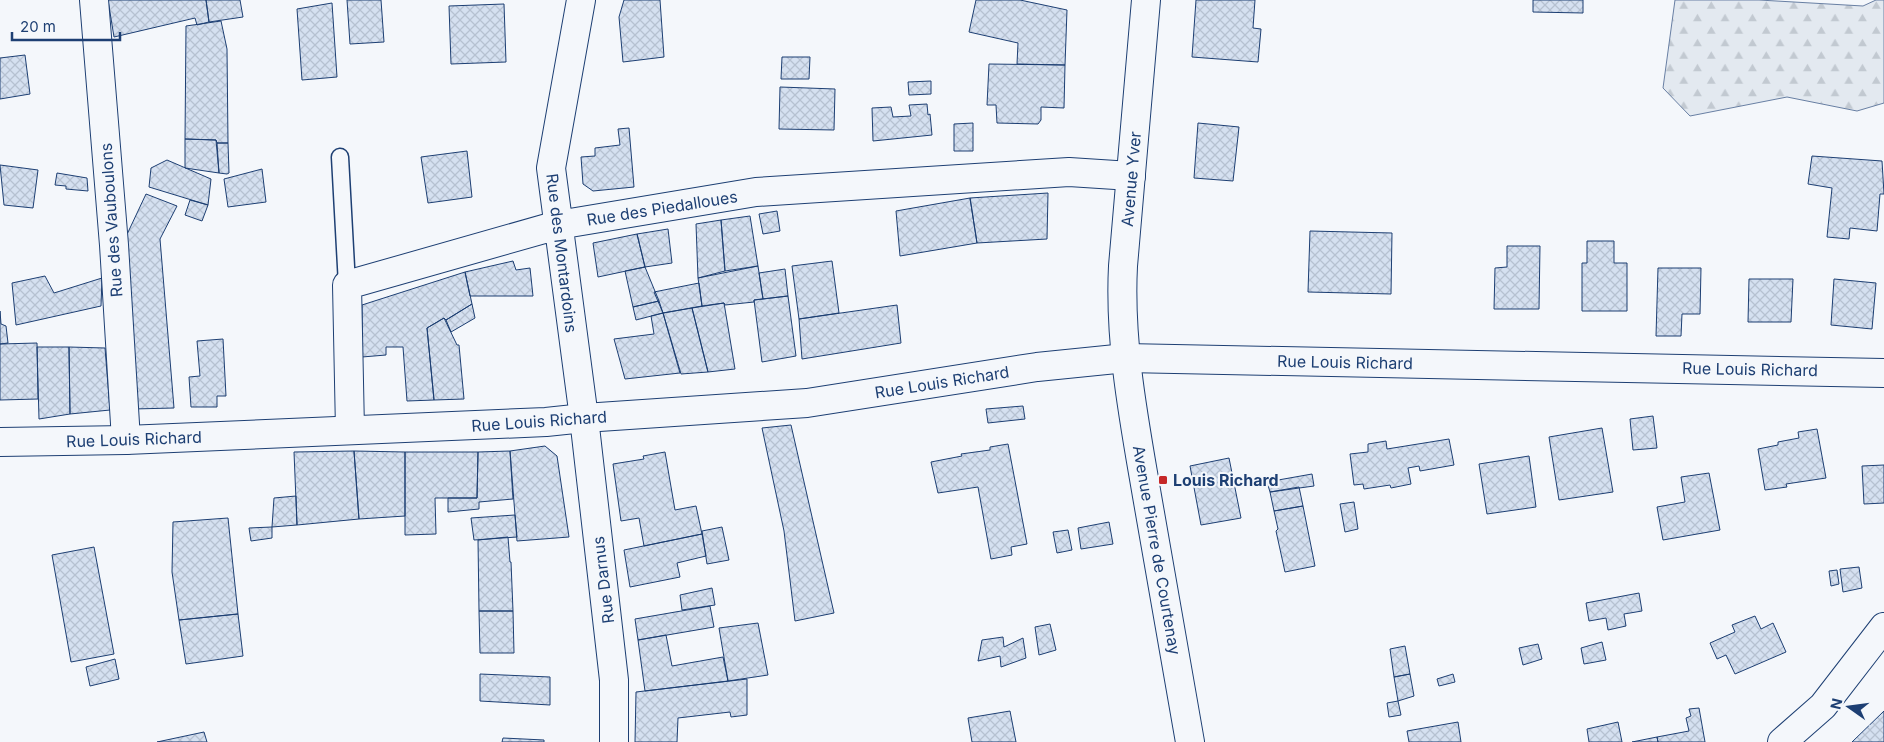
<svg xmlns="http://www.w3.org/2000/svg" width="1884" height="742" viewBox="0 0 1884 742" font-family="Inter,sans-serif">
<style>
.forest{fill:url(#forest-firs);stroke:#687fa3}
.building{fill:url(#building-cross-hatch);stroke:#1d3f73}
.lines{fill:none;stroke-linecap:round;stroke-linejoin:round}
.service-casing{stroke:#1d3f73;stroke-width:19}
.minor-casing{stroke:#1d3f73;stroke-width:30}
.secondary-casing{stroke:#1d3f73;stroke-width:30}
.primary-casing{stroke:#1d3f73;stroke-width:30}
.service{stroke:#f4f7fb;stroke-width:16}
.minor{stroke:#f4f7fb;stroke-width:28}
.secondary{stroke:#f4f7fb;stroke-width:28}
.primary{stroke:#f4f7fb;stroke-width:28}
.poi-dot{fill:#c62828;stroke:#f4f7fb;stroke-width:2}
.labels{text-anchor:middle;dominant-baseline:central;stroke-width:4;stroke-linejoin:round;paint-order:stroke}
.street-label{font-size:16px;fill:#1d3f73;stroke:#f4f7fb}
.poi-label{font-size:16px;font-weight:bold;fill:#1d3f73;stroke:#f4f7fb;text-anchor:start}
</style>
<defs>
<pattern id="forest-firs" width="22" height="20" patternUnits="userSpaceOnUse" patternTransform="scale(1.25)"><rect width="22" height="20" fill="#e3e9f0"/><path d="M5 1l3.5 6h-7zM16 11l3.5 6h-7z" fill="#c2c9d1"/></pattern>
<pattern id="building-cross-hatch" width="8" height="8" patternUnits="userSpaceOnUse" patternTransform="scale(1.25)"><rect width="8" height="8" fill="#d5e0f0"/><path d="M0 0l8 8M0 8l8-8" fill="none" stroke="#b6c1d1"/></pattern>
</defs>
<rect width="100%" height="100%" fill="#f4f7fb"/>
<!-- forest -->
<path class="forest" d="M1675 0H1759L1863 6 1876 0H1884V103L1857 111 1787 97 1690 116 1663 88Z"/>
<!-- building -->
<path class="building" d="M108 0H206L209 22 197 25 195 18 114 37Z
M206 0H240L243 17 209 22Z
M347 0H381L384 42 350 44Z
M624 0H660L664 57 623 62 619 17Z
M976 0H1020L1067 10 1065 65 1017 64 1018 43 969 32Z
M1196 0H1255L1253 28 1261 29 1258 62 1192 57Z
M1533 0H1583V13L1533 12Z
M332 3 337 77 302 80 297 9Z
M504 4 506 62 451 64 449 6Z
M221 21 227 49 228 143H217L216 140 185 139 186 26Z
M25 55 30 94 0 99V58Z
M782 57H810L809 79H781Z
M989 64 1065 65 1064 108 1041 107V120L1038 124 997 123 996 105H987Z
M931 81V94L909 95 908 82Z
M780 87 835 89 834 130 779 129Z
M927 104 928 115 930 114 932 135 873 141 872 108 891 107 893 117 911 116 909 105Z
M973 123V151H954V124Z
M1198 123 1239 127 1233 181 1194 178Z
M629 128 634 187 593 191 583 184 581 157 595 156V148L620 145 618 129Z
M185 139 216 140 219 173 185 168Z
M217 143H228L229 173 227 174 219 173Z
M467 151 472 197 428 203 421 157Z
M1812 156 1882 161 1884 194H1880L1877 231 1850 228 1849 239 1827 237 1832 188 1808 184Z
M167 160 211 179 208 205 149 187 151 168Z
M0 165 38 170 33 208 4 205Z
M262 169 266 202 228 207 224 179Z
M57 173 87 178 88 191 66 189V186L55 185Z
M1048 193 1047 239 977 243 970 198Z
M146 194 177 206 160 239 174 408 133 409 122 245Z
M970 198 977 243 900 256 896 211Z
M190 200 208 205 202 221 185 215Z
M777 211 780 231 763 234 759 214Z
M750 216 758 266 725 271 721 220Z
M721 220 725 271 698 278 696 224Z
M668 229 672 263 645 267 637 234Z
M1310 231 1392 233 1391 294 1308 292Z
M637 234 645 267 598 277 593 243Z
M1587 241H1614V263H1627V311H1582V263H1587Z
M1507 246H1540L1539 309H1494L1495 268 1507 267Z
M513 261 516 270 530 268 533 296H470L465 272Z
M832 261 839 313 799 319 792 266Z
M758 266 763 299 754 300V302L725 305 724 303 702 306 698 278Z
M645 267 659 301 633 307 625 271Z
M1658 268H1701L1700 314H1682L1681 336H1656Z
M785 269 788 296 763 299 759 273Z
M465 272 472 304 446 320 444 318 427 328 434 400 407 401 403 347H386V355L362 357V305Z
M45 276 54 293 102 278 101 306 16 325 12 283Z
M1749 279H1793L1791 322H1748Z
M1834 279 1876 283 1872 329 1831 325Z
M699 283 702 306 663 313 654 292Z
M788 296 796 356 762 362 754 300Z
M659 301 663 313 636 320 633 307Z
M724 303 735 369 708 372 692 308Z
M472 304 475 318 451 332 446 320Z
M897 305 901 343 802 359 799 319Z
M692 308 708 372 681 374 663 313Z
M0 311 1 324 6 326 8 343 0 344Z
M663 313 680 373 625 379 614 339 654 334 651 316Z
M444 318 457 345H459L464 399 434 400 427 328Z
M223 339 226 396H217V407H191L189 377 200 376 197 341Z
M37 343 38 399 0 400V344Z
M37 347H69L70 414 39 419Z
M69 347 105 348 110 410 70 414Z
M1023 406 1025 419 988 423 986 409Z
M1653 416 1657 448 1633 450 1630 419Z
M791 425 834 613 795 621 784 531 762 428Z
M1602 428 1613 492 1559 500 1549 437Z
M1817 429 1826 478 1786 484 1787 487 1765 490 1758 449 1778 445V442L1799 438 1798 432Z
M1449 439 1454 465 1420 471 1419 466 1408 468 1411 484 1391 488 1390 485 1364 489 1363 484 1354 485 1350 454 1368 452V444L1386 441 1387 449Z
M1008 444 1027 544 1011 547 1012 555 991 559 978 487 938 493 931 462 962 456 961 454 990 450V447Z
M545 446 557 456 569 537 517 541 510 451Z
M354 451 359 519 297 525 294 452Z
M354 451 405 452V516L359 519Z
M510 451 513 499 479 502V509L448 512V498H477L478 452Z
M405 452H478L477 498H435L436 534 405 535Z
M665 452 675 510 696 506 702 534 644 546 639 518 621 521 613 464 644 459 643 456Z
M1529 456 1536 507 1487 514 1479 464Z
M1229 458 1241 518 1201 525 1190 466Z
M1884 465V503L1864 504 1862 466Z
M1709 473 1720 530 1663 540 1657 507 1685 502 1681 477Z
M1312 474 1314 486 1270 492 1267 482Z
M1299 487 1303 506 1274 511 1270 492Z
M296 496 297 525 272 527 274 498Z
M1354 502 1358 529 1345 532 1340 504Z
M1303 506 1315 566 1285 572 1276 531 1278 529 1274 511Z
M515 515 517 537 474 540 471 518Z
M228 518 238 614 179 620 172 572 173 522Z
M1109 522 1113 544 1081 549 1078 528Z
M272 527V538L251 541 249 528Z
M722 527 729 560 707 564 702 531Z
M1068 530 1072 550 1057 553 1053 532Z
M702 534 706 556 677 563 680 577 630 587 624 550Z
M508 537 510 562H511L513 611H479L478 540Z
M94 547 114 654 71 662 52 555Z
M1859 567 1862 588 1843 592 1840 569Z
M1837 570 1839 584 1831 586 1829 571Z
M712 588 715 605 682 610 680 595Z
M1639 593 1642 611 1624 614 1626 626 1608 630 1606 618 1589 621 1586 603Z
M710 606 714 627 638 640 635 619Z
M479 611H513L514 653H480Z
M238 614 243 656 186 664 179 620Z
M1755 616 1761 629 1773 623 1786 652 1735 674 1726 655 1717 659 1710 643 1735 632 1732 625Z
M758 623 768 675 728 681 719 628Z
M1050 624 1056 650 1039 655 1035 627Z
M666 635 672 666 723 657 728 681 645 691 638 640Z
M1003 637 1004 647 1023 638 1026 658 1001 667 1000 656 978 661 982 640Z
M1602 642 1606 660 1584 664 1581 648Z
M1538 644 1542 659 1523 665 1519 648Z
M1405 646 1410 674 1394 677 1390 649Z
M115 659 119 679 90 686 86 667Z
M480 674 550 677V705L480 701Z
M1410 674 1414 696 1398 701 1394 677Z
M1453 674 1455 682 1439 686 1437 679Z
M747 679V715L731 717 730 712 678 718 677 742H635L636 692Z
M1398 701 1401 715 1389 717 1387 703Z
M1699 708 1705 742H1658L1657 737 1689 731 1686 718 1691 716 1689 709Z
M1010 711 1016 742H972L968 718Z
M1884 711V742H1852Z
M1458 722 1461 742H1409L1407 731Z
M1618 722 1622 742H1589L1587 729Z
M204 732 207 742H157Z
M1657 737 1658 742H1632Z
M503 738 544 740V742H502Z"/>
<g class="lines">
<!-- service casing -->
<g class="service-casing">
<path id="service" d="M340 157 347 285"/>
</g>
<!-- minor casing -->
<g class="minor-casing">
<path id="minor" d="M94 0 114 245 126 440
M581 0 551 168 584 418 614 680V742
M350 430 347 285 558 225 756 192 1069 172 1131 176
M1782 742 1823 706 1884 627"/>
</g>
<!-- secondary casing -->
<g class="secondary-casing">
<path id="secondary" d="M0 442 126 440 546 422 584 418 807 403 1037 367 1126 358 1884 373"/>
</g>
<!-- primary casing -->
<g class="primary-casing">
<path id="primary" d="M1146 0 1123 266C1119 343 1134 420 1147 496 1161 578 1175 660 1190 742"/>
</g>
<!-- service -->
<use href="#service" class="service"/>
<!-- minor -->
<use href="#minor" class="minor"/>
<!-- secondary -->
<use href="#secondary" class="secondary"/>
<!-- primary -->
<use href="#primary" class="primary"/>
</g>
<!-- markers -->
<rect class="poi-dot" x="1158" y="475" width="10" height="10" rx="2.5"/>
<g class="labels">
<!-- street labels -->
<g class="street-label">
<text transform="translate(1131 179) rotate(-85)">Avenue Yver</text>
<text transform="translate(662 208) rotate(-9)">Rue des Piedalloues</text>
<text transform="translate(111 220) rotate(-94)">Rue des Vauboulons</text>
<text transform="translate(562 253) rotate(83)">Rue des Montardoins</text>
<text transform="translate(1345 362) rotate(1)">Rue Louis Richard</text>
<text transform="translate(1750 369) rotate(1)">Rue Louis Richard</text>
<text transform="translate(942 382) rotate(-9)">Rue Louis Richard</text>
<text transform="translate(539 421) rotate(-4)">Rue Louis Richard</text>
<text transform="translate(134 439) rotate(-2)">Rue Louis Richard</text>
<text transform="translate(1157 550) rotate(80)">Avenue Pierre de Courtenay</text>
<text transform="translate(603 580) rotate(-97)">Rue Darnus</text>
</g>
<!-- poi labels -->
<g class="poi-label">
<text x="1173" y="480">Louis Richard</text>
</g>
</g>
<!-- north arrow -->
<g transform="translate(1849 707) rotate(284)" stroke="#f4f7fb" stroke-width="4" paint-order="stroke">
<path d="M0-4L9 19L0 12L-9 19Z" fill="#1d3f73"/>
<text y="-8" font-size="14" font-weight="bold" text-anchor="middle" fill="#1d3f73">N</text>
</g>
<!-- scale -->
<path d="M12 32v8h108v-8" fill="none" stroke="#1d3f73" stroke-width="2.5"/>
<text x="20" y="32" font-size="15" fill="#1d3f73" stroke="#f4f7fb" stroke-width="4" paint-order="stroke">20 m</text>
</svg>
